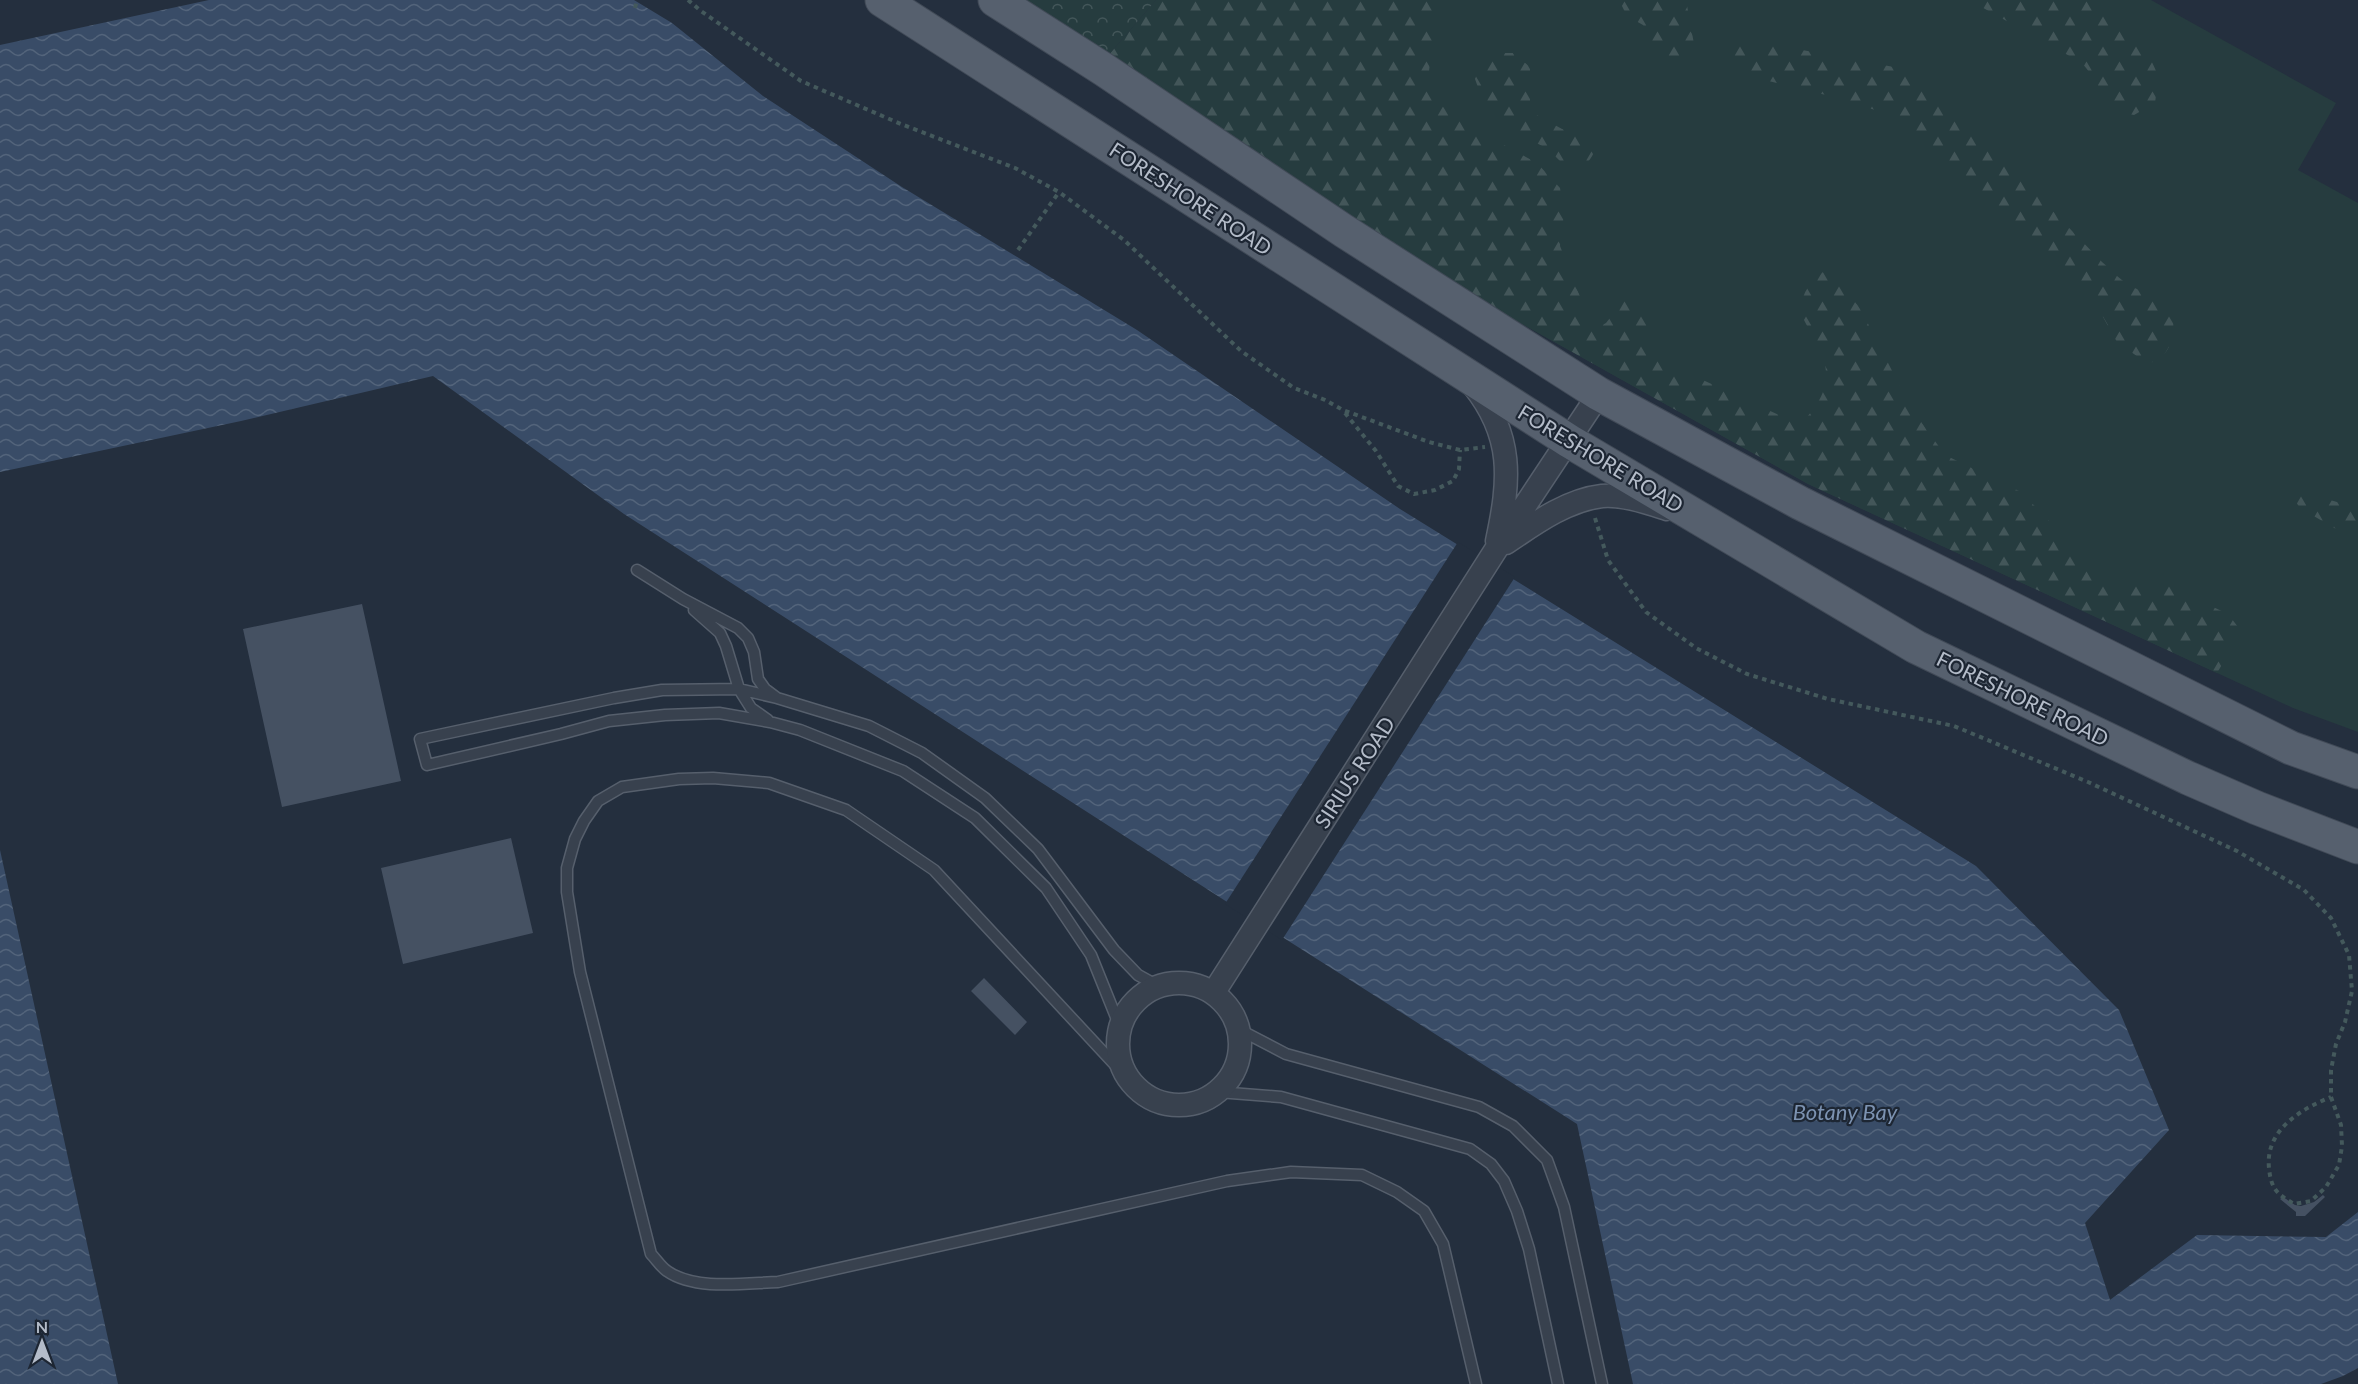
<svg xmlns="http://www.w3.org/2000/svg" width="2358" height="1384" viewBox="0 0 2358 1384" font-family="Lato,sans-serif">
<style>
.grass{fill:#263c3f}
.forest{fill:url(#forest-firs)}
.park{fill:url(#park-crowns)}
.water{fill:url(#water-waves)}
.pier{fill:#242f3e}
.building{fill:#455162}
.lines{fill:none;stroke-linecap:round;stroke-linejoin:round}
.lane-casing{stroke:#565f6c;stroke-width:13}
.street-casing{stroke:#565f6c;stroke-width:25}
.primary-casing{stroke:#414a57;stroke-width:35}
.path{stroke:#44595c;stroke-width:4;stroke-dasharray:4.5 4.5;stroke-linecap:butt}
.lane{stroke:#38414e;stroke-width:10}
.street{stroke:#38414e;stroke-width:22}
.primary{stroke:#56606e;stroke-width:33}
.labels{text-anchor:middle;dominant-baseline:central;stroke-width:4.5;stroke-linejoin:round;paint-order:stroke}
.street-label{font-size:21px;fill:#b4bcc9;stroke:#1d2633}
.water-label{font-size:22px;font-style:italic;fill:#7c92b1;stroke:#1d2633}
</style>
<defs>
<pattern id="forest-firs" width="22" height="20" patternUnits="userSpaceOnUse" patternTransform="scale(1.5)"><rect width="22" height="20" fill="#263c3f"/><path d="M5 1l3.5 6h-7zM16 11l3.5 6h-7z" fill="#435659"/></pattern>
<pattern id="park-crowns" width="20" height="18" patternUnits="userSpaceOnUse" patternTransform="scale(1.5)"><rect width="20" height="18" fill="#263c3f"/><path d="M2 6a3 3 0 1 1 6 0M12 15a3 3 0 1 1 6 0" fill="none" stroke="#435659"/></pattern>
<pattern id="water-waves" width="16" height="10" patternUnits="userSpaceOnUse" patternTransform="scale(1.5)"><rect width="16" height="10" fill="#394c67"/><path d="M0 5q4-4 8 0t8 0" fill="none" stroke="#53647b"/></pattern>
</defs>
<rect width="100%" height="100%" fill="#242f3e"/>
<!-- grass -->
<path class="grass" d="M1156 0H2151L2336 103 2298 170 2358 203V732L2293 708 1808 484 1476 298Z"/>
<!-- forest -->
<path class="forest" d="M1156 0H1438L1429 71 1442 106 1467 125 1537 163 1560 188 1564 215 1560 246 1585 309V323L1599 327 1606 323 1624 300 1641 298C1653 322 1643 336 1655 358L1783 417H1807C1829 392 1832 371 1816 340 1813 334 1807 327 1804 320 1796 301 1808 283 1823 272L1837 281 1860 308 1911 408 1945 455 2021 492 2055 527 2089 568 2105 582 2158 581 2228 614 2238 627 2233 646 2217 673 1808 484 1476 298 1106 58Z
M1619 0H1686L1694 44 1691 56 1680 64 1671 63 1657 53 1643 25 1627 16Z
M1969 0H2090C2111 19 2149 46 2157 74 2159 82 2156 94 2155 103L2134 115 2115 111C2103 95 2095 78 2082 63Z
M1721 41 1775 45 1910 70 1927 81 2102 262C2111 270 2121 281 2131 286 2158 301 2179 299 2172 338 2169 352 2161 359 2148 364L2117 342 2103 317 2062 273 1985 206 1908 135 1891 115 1834 97 1756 78 1726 61 1710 49 1711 44Z
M1493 53H1513L1530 67V101L1533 113 1562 129 1586 134 1596 140C1596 152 1591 161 1581 167L1561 162 1548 149 1498 123 1484 104 1475 79 1479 65Z
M2296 489 2308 490 2316 496 2358 508V539L2348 536 2300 508 2292 496V490Z"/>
<!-- park -->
<path class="park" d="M1017 0H1156L1106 58Z"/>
<!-- water -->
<path class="water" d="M209 0H634L672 23 763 96 902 187 1137 330 1400 509 1976 866 2119 1010 2169 1130 2085 1223 2110 1300 2197 1235 2326 1237 2358 1212V1368L2343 1376 2321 1384H1633L1577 1124 1224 900 624 514 433 376 241 421 0 472V45Z
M0 850 118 1384H0Z"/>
<!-- pier -->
<path class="pier" d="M1458 542 1515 577 1282 940 1225 904Z"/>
<!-- building -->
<path class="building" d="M362 604 401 781 282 807 243 629Z
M511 838 533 933 403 964 381 868Z
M984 978 1027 1022 1015 1035 971 991Z
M2323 1195 2325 1197 2305 1216H2296V1212L2280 1199 2283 1197 2295 1205 2301 1206 2314 1202Z"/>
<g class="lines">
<!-- lane casing -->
<g class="lane-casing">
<path id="lane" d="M637 570 683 599 738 628 748 638 754 652 758 679 765 689 777 698 869 726 922 753 985 798 1038 849 1114 950 1138 975 1158 986
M694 610 720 633 726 646 739 689 751 708 768 720
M777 698 739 689 662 690 614 698 420 739 427 765 561 734 609 721 665 715 719 713 770 722 800 730 903 771 975 818 1046 888 1091 955 1120 1027
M1240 1030 1286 1054 1479 1107 1513 1126 1547 1160 1564 1207 1602 1384
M1131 1082 934 870 846 810 769 783 713 778 679 779 622 787 598 801 584 821 575 839 567 868V892L580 972 651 1254C656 1259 661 1267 667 1271 695 1291 746 1283 778 1282L1227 1181 1291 1172 1362 1175 1397 1192 1424 1211 1443 1244 1476 1384
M1218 1092 1281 1097 1470 1149 1491 1164 1504 1181 1517 1211 1529 1249 1558 1384"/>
</g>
<!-- street casing -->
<g class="street-casing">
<path id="street" d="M1473 385C1514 436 1510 480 1497 541
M1506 543C1534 524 1567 500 1602 496 1622 494 1648 503 1667 509
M1118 1044a61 61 0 1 1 122 0a61 61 0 1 1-122 0Z
M1214 992 1495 551 1599 394"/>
</g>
<!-- primary casing -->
<g class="primary-casing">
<path id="primary" d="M882 0 1569 441 1916 647 2188 778 2257 808 2358 847
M995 0 1103 69 1344 231 1599 394 1800 503 2291 748 2358 772"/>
</g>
<!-- path -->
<path class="path" d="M688 0 701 11 801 81 901 124 1015 168 1059 192 1124 240 1241 351 1294 388 1325 400 1343 410 1429 442 1460 450 1485 447
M635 8 637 0
M1018 250 1059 192
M1345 413 1376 451 1398 486 1414 494 1435 490 1453 481 1459 469 1460 450
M1595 518 1608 560 1646 612 1696 648 1747 674 1828 699 1954 726 2088 782 2237 851 2304 890 2331 918 2349 955 2352 991 2345 1022 2336 1044 2331 1070V1097L2341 1125 2342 1146 2339 1165 2326 1187 2311 1201 2294 1204C2277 1194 2271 1189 2269 1168 2265 1130 2301 1109 2331 1097"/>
<!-- lane -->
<use href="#lane" class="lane"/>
<!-- street -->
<use href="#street" class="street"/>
<!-- primary -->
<use href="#primary" class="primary"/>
</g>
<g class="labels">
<!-- street labels -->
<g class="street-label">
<text transform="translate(1191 198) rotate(33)">FORESHORE ROAD</text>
<text transform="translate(1601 458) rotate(31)">FORESHORE ROAD</text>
<text transform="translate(2023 698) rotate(26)">FORESHORE ROAD</text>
<text transform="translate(1354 772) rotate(-57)">SIRIUS ROAD</text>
</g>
<!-- water labels -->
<g class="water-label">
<text x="1845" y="1111">Botany Bay</text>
</g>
</g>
<!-- north arrow -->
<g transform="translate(42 1342)" stroke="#1d2633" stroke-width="4.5" paint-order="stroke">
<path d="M0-4.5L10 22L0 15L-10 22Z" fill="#b4bcc9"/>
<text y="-9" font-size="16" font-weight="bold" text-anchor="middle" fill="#b4bcc9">N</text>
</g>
</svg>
